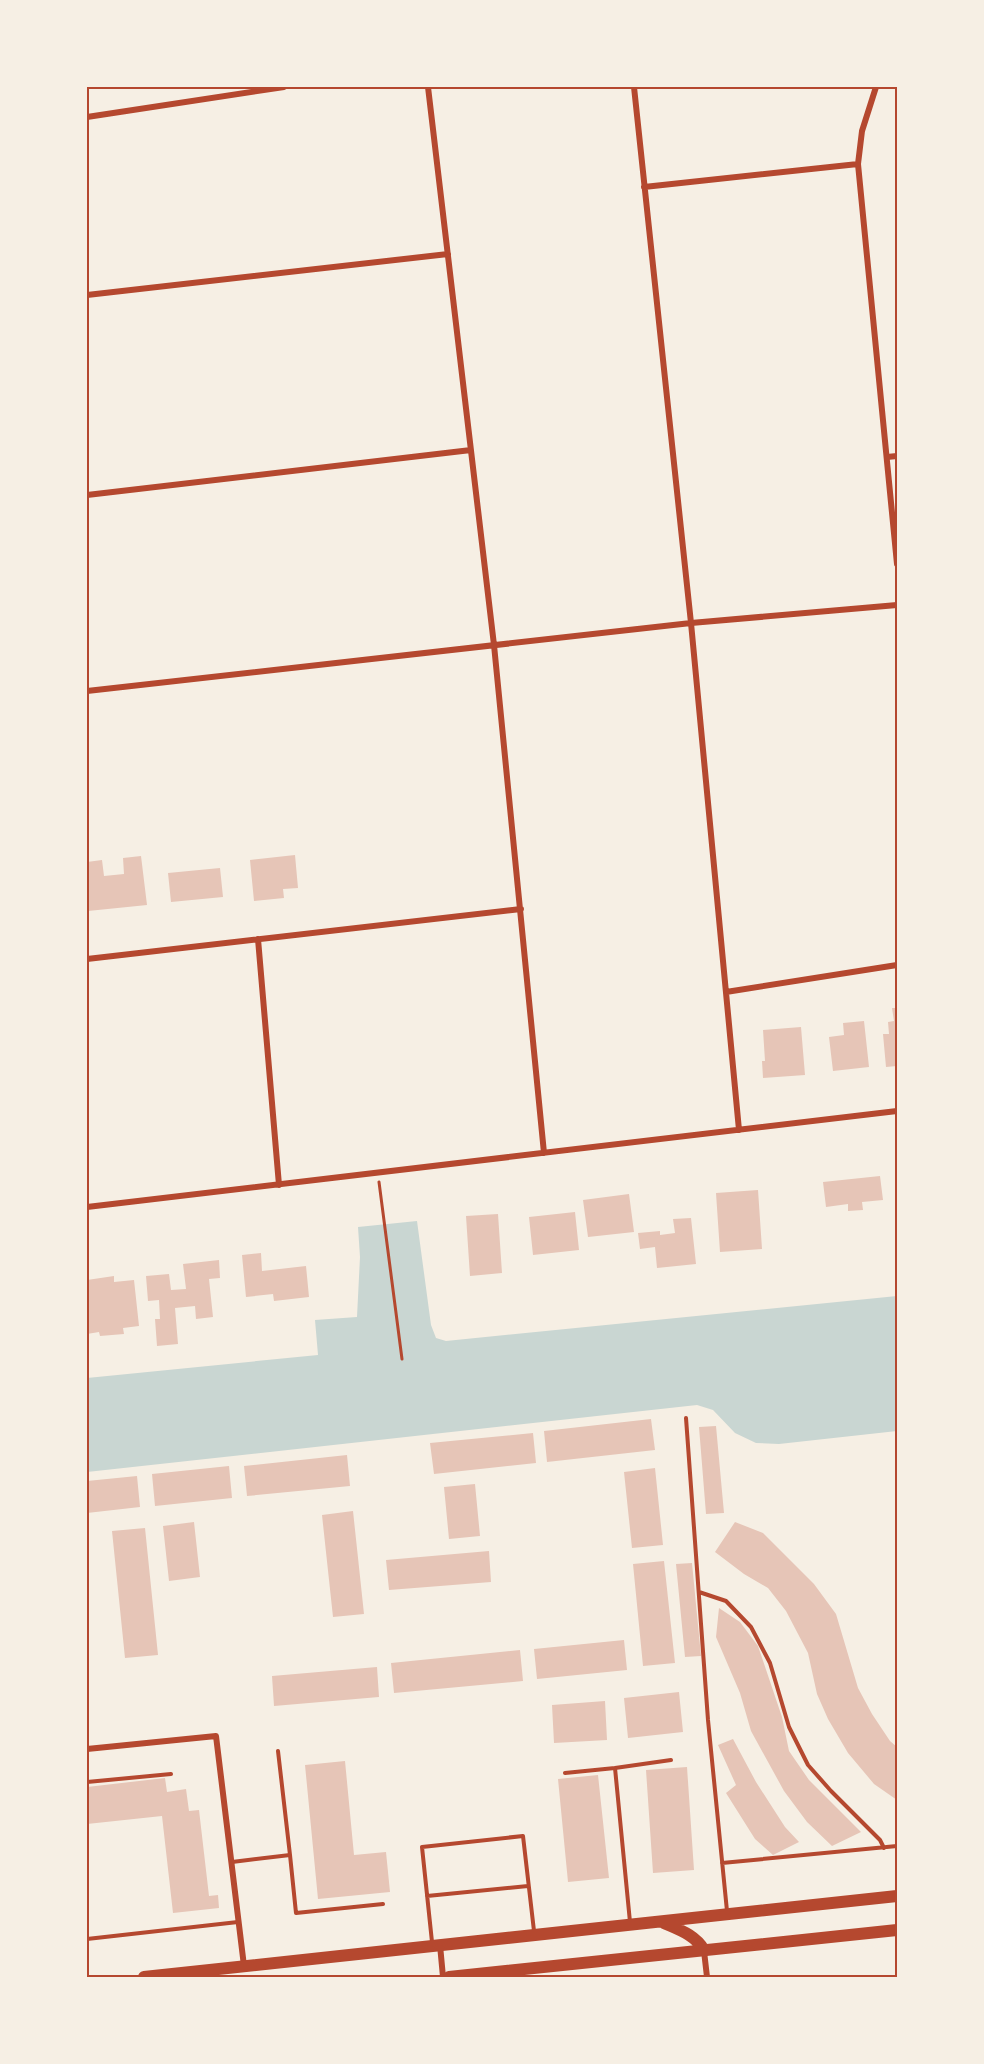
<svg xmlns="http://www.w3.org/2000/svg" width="984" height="2064" viewBox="0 0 984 2064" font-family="'Varela Round',sans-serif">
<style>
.water{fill:#c9d6d2}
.building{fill:#e6c5b7}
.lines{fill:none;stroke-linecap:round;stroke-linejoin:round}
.path{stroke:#b5482f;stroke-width:3}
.service{stroke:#b5482f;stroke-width:4}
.minor{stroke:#b5482f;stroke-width:6}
.secondary{stroke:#b5482f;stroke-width:12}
.neatline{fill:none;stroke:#b5482f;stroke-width:2}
</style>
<rect width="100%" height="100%" fill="#f6efe4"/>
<!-- water -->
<path class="water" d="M417 1221 431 1325 436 1338 446 1341 897 1296V1431L779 1444 756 1443 735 1433 713 1410 697 1405 87 1472V1378L318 1355 315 1320 357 1317 360 1257 358 1227Z"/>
<!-- building -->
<path class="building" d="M295 855 298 888 283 889 284 898 254 901 250 860Z
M141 856 147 905 88 911 87 862 102 860 104 876 124 874 123 858Z
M220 868 223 897 171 902 168 873Z
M892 1008H897V1066L886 1067 883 1034H889L888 1022 894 1021Z
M864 1021 869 1067 833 1071 829 1037 844 1035 843 1023Z
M801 1027 805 1075 763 1078 762 1061H765L763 1030Z
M880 1176 883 1200 862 1202 863 1210 848 1211V1204L826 1207 823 1182Z
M758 1190 762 1249 720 1252 716 1193Z
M629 1194 634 1232 588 1237 583 1200Z
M575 1212 579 1250 533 1255 529 1217Z
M498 1214 502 1273 470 1276 466 1216Z
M691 1218 696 1264 657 1268 655 1247 640 1249 638 1233 660 1231V1235L675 1233 673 1219Z
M261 1253 262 1271 306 1266 309 1297 274 1301 273 1294 246 1297 242 1255Z
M219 1260 220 1278 209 1279 213 1317 196 1319 195 1306 175 1308 178 1344 157 1346 155 1319H160L159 1300 148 1301 146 1276 169 1274 171 1290 186 1289 183 1264Z
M114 1276V1282L134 1280 139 1326 123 1328 124 1334 100 1336 99 1332 87 1334V1280Z
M651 1419 655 1450 547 1462 544 1431Z
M716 1426 724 1513 706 1514 699 1427Z
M533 1433 536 1463 434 1474 430 1443Z
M347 1455 350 1486 247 1496 244 1466Z
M229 1466 232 1498 155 1506 152 1474Z
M655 1468 663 1545 632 1548 624 1472Z
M137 1476 140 1507 87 1513V1481Z
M475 1484 480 1536 449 1539 444 1487Z
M353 1511 364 1614 333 1617 322 1515Z
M194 1522 200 1577 169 1581 163 1526Z
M735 1522 763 1533 814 1584 836 1614 858 1688 872 1714 890 1741 897 1747V1800L874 1784 848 1753 828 1719 817 1694 808 1653 786 1611 768 1588 744 1574 715 1552Z
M145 1528 158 1655 125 1658 112 1531Z
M489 1551 491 1582 389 1590 386 1560Z
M664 1561 675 1663 643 1666 633 1564Z
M692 1563 701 1656 685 1657 676 1564Z
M719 1608 740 1622 758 1646 782 1717 789 1751 809 1780 861 1832 832 1846 807 1822 784 1791 751 1731 740 1693 716 1637Z
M624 1640 627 1670 537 1679 534 1649Z
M520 1650 523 1681 394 1693 391 1663Z
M377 1667 379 1697 274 1706 272 1676Z
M679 1692 683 1732 628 1738 624 1698Z
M605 1701 607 1740 554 1743 552 1705Z
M733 1739 756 1782 785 1827 799 1842 773 1855 755 1839 726 1793 736 1785 718 1745Z
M345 1761 354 1855 386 1852 390 1892 318 1899 305 1765Z
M687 1767 694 1870 653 1873 646 1770Z
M598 1775 609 1878 568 1882 558 1779Z
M165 1778 167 1792 186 1789 189 1811 199 1810 209 1896 218 1895 219 1908 173 1913 162 1816 87 1824V1787Z"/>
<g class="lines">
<!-- path -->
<path class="path" d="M379 1182 402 1359"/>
<!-- service -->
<path class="service" d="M686 1418 708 1720 727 1911
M699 1592 726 1601 751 1627 770 1663 789 1727 808 1765 831 1791 880 1840 884 1848
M615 1768 671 1760
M565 1773 615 1768 630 1922
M87 1782 171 1774
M290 1855 296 1913 383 1904
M232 1862 290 1855 278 1751
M722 1863 897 1846
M427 1896 528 1886
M87 1939 238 1922
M432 1942 422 1847 523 1836 534 1931"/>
<!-- minor -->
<path class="minor" d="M428 87 494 645 544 1153
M634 87 691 623 739 1130
M876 87 862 131 858 164 897 564
M87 117 284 87
M644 187 858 164
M87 295 448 254
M887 457 897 456
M87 495 471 450
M87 691 691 623 897 605
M258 939 279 1185
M87 959 521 909
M726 992 897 965
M87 1207 897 1111
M87 1749 216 1736 244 1966
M440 1945 443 1977
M704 1951 707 1977"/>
<!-- secondary -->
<path class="secondary" d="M664 1923C680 1930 695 1935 704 1950
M144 1977 897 1896
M449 1977 897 1930"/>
</g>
<!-- border -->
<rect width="984" height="2064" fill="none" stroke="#f6efe4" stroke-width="177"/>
<rect x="88" y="88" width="808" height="1888" class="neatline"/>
</svg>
